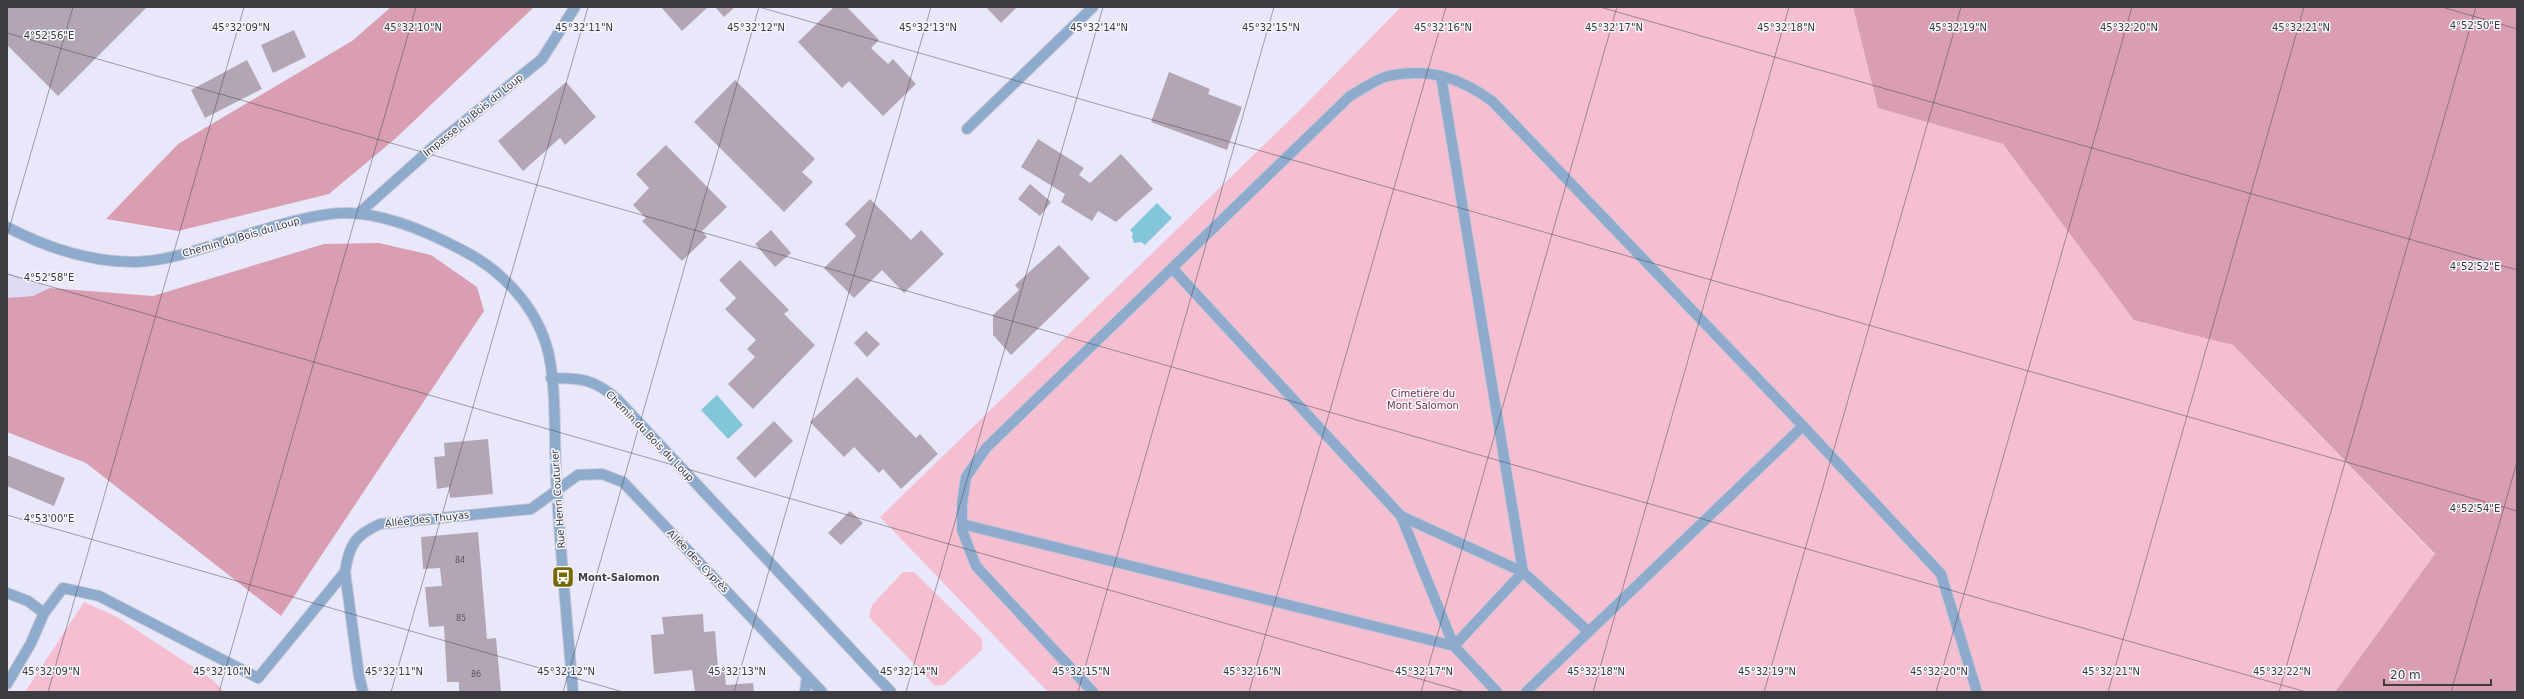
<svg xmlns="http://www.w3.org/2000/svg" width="2524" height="699" viewBox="0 0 2524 699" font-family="'DejaVu Sans',sans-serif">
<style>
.built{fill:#dcdbf3}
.green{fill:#f5bfd1}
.forest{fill:#d99eb2}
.water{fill:#83c5da}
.building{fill:#b3a6b4}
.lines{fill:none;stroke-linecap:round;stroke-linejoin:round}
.service-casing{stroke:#c6c5d5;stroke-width:12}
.minor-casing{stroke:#c6c5d5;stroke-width:12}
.service{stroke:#8eaacd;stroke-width:10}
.minor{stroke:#8eaacd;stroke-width:10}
.ticks{fill:none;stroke:#3c3b42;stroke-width:1;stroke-opacity:0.45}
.labels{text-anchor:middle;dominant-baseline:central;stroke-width:3;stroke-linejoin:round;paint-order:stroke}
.number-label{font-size:8px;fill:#5a565e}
.street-label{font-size:10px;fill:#3c3b42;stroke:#f7f7fe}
.park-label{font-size:10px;fill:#79324f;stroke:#f7f7fe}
.poi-label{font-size:10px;font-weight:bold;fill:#3c3b42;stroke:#f7f7fe;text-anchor:start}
.ticks-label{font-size:10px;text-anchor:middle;fill:#3c3b42;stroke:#f7f7fe;stroke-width:3;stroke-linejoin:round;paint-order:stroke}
</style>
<rect width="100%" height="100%" fill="#e9e8fa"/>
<!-- built -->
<path class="built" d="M7 272 50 288 33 296 7 298Z"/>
<!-- green -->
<path class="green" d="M1401 7H1853L1878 108 2003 144 2134 319 2233 345 2435 555 2335 692H1048L880 517 1301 109Z
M903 572H914L982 639V650L944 685 935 686 869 617 872 605Z
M84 602 117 617 213 680 224 692H25Z"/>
<!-- forest -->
<path class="forest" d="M391 7H534L396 138 329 194 178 231 106 219 178 144 352 41Z
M1853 7H2517V692H2335L2435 554 2233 345 2134 320 2003 144 1878 108Z
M379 243 431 255 477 287 484 311 281 616 86 463 7 432V298L33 296 50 288 153 296 324 244Z"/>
<!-- water -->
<path class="water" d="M1157 203 1172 218 1145 245 1141 242 1134 243 1132 237 1133 233 1130 230Z
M717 395 743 425 728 439 701 410Z"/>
<!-- building -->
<path class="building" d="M7 7H147L58 96 7 45Z
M661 7H708L682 31Z
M715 7H735L724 17Z
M834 7H847L879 40 871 48 888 64 893 59 916 84 883 116 849 81 842 88 798 42Z
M986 7H1017L1001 23Z
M294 30 306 57 273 73 261 45Z
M247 60 262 89 205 118 191 90Z
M1169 72 1210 89 1208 94 1242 107 1227 150 1151 122Z
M735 80 815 159 802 172 813 182 784 212 694 122Z
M566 82 596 117 565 145 560 138 523 171 498 141Z
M1038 139 1084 168 1079 175 1090 183 1121 154 1153 189 1116 222 1098 211 1092 221 1061 202 1065 194 1021 167Z
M666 145 727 207 702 231 707 237 682 261 642 221 646 218 633 205 649 188 636 174Z
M1030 184 1051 202 1040 216 1018 199Z
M870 199 911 240 921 230 944 254 904 293 882 270 854 298 824 268 856 236 845 224Z
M771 230 791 253 775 267 755 244Z
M1059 245 1090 278 1011 355 993 335V315L1019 290 1015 285Z
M740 260 789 310 784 314 815 345 753 409 728 384 755 357 747 349 756 340 725 309 736 298 719 280Z
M866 331 880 344 867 357 854 343Z
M857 377 916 438 920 434 938 454 901 489 883 469 879 473 854 447 844 457 810 422Z
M774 421 793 441 755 478 736 458Z
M488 439 493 494 450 498 449 487 437 489 434 457 445 456 444 443Z
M7 455 65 478 54 506 7 486Z
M850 511 863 523 841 545 828 533Z
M478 532 487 639 496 638 501 692H459V682H447L444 626 429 627 425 587 442 586 440 568 423 569 421 537Z
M703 614 704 632 715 631 718 668 724 667 726 685 753 683 754 692H695L692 670 654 674 651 635 664 634 662 617Z"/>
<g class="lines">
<!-- service casing -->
<g class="service-casing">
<path id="service" d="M1172 268 1401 516
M962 524 1454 646 1401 516 1523 572 1441 76
M44 613 63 588 99 596 258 678 345 572
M1093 692 976 566 962 530V504L966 477 986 448 1350 96C1361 90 1376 79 1388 76 1429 67 1460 78 1492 101L1803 426 1941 574 1977 692
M1497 692 1454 646 1523 572 1589 632
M1526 692 1803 426"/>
</g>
<!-- minor casing -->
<g class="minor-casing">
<path id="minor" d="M967 129 1093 7
M358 214 433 147 542 59 575 7
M7 227C47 248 90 262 135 262 166 261 194 251 223 242 258 231 294 219 330 214 374 208 424 230 462 250 500 269 533 303 546 344 557 378 554 440 556 477 560 549 567 620 573 692
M551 378C581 378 594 379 617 399L891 692
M7 593 28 601 44 613 31 643 7 684
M363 692 359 676 345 572C349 545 355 535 380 524L531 509 578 475 602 474 623 482 822 692
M805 692 807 676"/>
</g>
<!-- service -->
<use href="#service" class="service"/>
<!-- minor -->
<use href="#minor" class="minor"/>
</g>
<!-- ticks -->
<path class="ticks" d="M759 7 2517 511M1600 7 2517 270M2442 7 2517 29M7 33 2306 692M7 236 73 7M7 274 1465 692M7 515 623 692M48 692 244 7M219 692 416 7M391 692 588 7M563 692 759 7M734 692 931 7M906 692 1103 7M1078 692 1274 7M1249 692 1446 7M1421 692 1617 7M1593 692 1789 7M1764 692 1961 7M1936 692 2132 7M2108 692 2304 7M2279 692 2476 7M2451 692 2517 462"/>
<!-- icons -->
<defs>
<g id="bus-square" transform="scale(1.15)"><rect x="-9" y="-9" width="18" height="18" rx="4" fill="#776900" stroke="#f7f7fe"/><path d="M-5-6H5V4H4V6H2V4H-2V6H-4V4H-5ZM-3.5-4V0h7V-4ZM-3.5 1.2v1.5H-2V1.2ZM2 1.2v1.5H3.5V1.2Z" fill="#fff"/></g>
</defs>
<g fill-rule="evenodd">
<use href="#bus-square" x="563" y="577"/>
</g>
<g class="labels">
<!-- number labels -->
<g class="number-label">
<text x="460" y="560">84</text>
<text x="461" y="618">85</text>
<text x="476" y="674">86</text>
</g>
<!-- street labels -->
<g class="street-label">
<text transform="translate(473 115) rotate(-39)">Impasse du Bois du Loup</text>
<text transform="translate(241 237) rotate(-16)">Chemin du Bois du Loup</text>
<text transform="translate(650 436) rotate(46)">Chemin du Bois du Loup</text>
<text transform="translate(558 499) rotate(-94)">Rue Henri Couturier</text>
<text transform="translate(427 519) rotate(-6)">Allée des Thuyas</text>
<text transform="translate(698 561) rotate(46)">Allée des Cyprès</text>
</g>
<!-- park labels -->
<g class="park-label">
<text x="1423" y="393">Cimetière du<tspan x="1423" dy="12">Mont Salomon</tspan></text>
</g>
<!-- poi labels -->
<g class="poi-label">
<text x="578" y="577">Mont-Salomon</text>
</g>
</g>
<g class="ticks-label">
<text x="2475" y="29">4°52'50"E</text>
<text x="241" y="31">45°32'09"N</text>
<text x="413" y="31">45°32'10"N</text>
<text x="584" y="31">45°32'11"N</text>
<text x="756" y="31">45°32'12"N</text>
<text x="928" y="31">45°32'13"N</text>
<text x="1099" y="31">45°32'14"N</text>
<text x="1271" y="31">45°32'15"N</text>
<text x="1443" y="31">45°32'16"N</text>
<text x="1614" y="31">45°32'17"N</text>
<text x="1786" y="31">45°32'18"N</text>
<text x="1958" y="31">45°32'19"N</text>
<text x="2129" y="31">45°32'20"N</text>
<text x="2301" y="31">45°32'21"N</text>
<text x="49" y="39">4°52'56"E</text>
<text x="2475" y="270">4°52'52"E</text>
<text x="49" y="281">4°52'58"E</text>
<text x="2475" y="512">4°52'54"E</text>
<text x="49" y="522">4°53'00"E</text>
<text x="51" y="675">45°32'09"N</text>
<text x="222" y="675">45°32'10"N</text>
<text x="394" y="675">45°32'11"N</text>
<text x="566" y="675">45°32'12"N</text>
<text x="737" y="675">45°32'13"N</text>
<text x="909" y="675">45°32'14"N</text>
<text x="1081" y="675">45°32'15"N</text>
<text x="1252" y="675">45°32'16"N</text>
<text x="1424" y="675">45°32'17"N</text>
<text x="1596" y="675">45°32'18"N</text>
<text x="1767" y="675">45°32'19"N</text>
<text x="1939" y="675">45°32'20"N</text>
<text x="2111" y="675">45°32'21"N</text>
<text x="2282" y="675">45°32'22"N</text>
</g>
<!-- border -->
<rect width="2524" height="699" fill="none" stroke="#3c3b42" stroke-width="16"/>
<!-- scale -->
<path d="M2384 679v6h107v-6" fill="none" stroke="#3c3b42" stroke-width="2"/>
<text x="2390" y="679" font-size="12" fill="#3c3b42" stroke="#f7f7fe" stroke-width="3" paint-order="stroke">20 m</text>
</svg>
